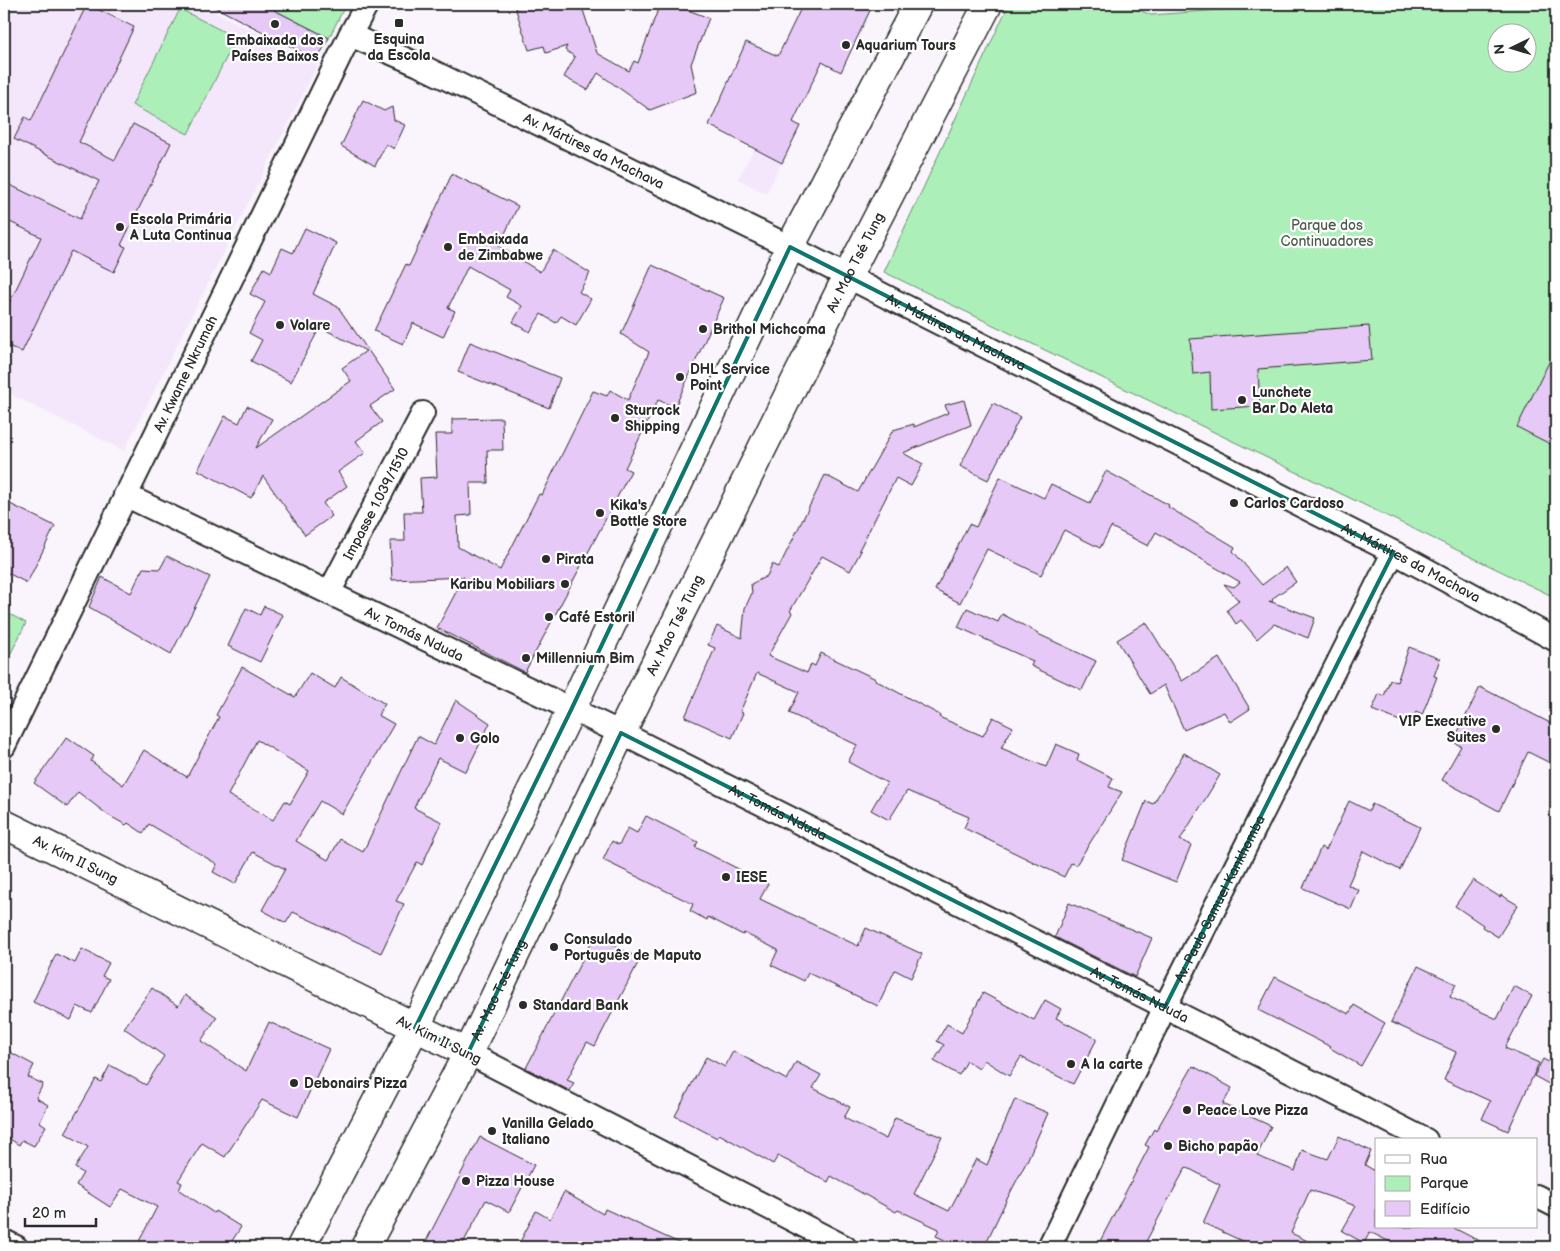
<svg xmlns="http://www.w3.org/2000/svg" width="1560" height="1251" viewBox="0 0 1560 1251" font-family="'Balsamiq Sans',sans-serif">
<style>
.built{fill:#f4e7fb}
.green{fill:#adefb8;stroke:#6c8d72;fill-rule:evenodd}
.building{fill:#e7c9f7;stroke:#2b2b2b;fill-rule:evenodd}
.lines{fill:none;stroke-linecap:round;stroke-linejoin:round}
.street-casing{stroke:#2b2b2b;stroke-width:26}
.secondary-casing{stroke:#2b2b2b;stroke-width:31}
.street{stroke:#fff;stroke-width:22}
.secondary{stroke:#fff;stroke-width:28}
.marked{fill:none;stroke:#0f766e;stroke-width:4;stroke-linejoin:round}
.poi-dot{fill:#2b2b2b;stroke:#fff;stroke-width:2}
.labels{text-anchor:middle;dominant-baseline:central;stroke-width:4.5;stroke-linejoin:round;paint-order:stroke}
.poi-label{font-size:14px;font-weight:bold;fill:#2b2b2b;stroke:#fff;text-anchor:start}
.street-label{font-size:14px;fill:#2b2b2b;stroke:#fff}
.park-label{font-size:14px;fill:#4c5c4e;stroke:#fff}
</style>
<rect width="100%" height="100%" fill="#faf4fd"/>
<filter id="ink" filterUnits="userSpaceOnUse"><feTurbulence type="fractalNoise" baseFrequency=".02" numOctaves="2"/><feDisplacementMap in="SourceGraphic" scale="10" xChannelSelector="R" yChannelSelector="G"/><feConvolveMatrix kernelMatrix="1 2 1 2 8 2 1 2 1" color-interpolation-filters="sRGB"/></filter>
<g filter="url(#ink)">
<!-- built -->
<path class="built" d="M4 4H199L318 64 124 451 4 391Z
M754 149 782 163 766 194 738 179Z"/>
<!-- green -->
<path class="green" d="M277 4H346L329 38 274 10Z
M1009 4H1126L1151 15 1302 4H1556V598L884 272ZM1498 32H1528V62H1498Z
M180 9 236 38 188 134 132 105Z
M4 611 26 623 4 667Z"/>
<!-- building -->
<path class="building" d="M87 4 134 27 79 142 115 160 133 124 171 143 121 245 126 247 114 272 71 251 22 352 4 344V314L41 237 4 219V182L80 219 99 181 14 139 25 117 31 121Z
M209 4H277L274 10 329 38 317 60Z
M514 4H581L597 53 629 71 634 61 638 63 660 4H672L709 18 691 64 697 92 650 110 598 73 588 90 564 77 575 57 565 50 567 46 546 53 544 46 529 50Z
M803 4H873L841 72 822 62 793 122 800 126 782 163 709 125 746 42 778 56Z
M363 100 384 111 392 107 394 120 405 125 394 149 386 144 375 166 341 146Z
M452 174 518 206 499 246 540 272 553 250 590 273 579 292 591 299 576 325 561 316 556 323 541 314 530 332 513 322 522 306 506 297 510 290 468 266 448 308 455 311 443 337 413 323 403 344 374 331 406 264 409 266Z
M305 228 336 243 313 294 338 307 395 389 370 406 382 422 356 441 365 453 338 472 347 486 323 503 332 516 305 535 263 476 251 498 198 470 225 416 239 423 247 406 272 419 256 448 351 381 342 368 366 351 320 327 291 382 251 361 262 340 249 333 265 302 250 294 264 268 271 272 282 248 293 253Z
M652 265 724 298 675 407 658 400 625 468 631 471 525 672 437 628 464 577 392 580 390 541H405L404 512H422L420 478 437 477 435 434H452V419L502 418 503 450H487L488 483H470L471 515 457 516 458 547 500 570 539 494 542 495 593 391 607 396 610 390 628 400 649 352 621 334Z
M1369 326 1372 360 1258 369 1260 406 1211 409 1210 372 1193 374 1190 339Z
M470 342 560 378 549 408 458 372Z
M1556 348V447L1517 427Z
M964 400 971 425 903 453 923 464 911 486 896 478 859 550 861 551 850 571 822 556 790 611 792 613 768 656 807 673 811 664 815 666 821 653 876 679 875 680 940 715 939 717 983 736 993 717 1013 727 1001 748 1046 767 1056 744 1079 754 1077 760 1113 778 1109 787 1122 792 1076 865 1071 863 1064 877 964 828 969 817 907 791 889 820 871 810 887 783 848 762 857 745 789 713 799 692 757 673 740 712 743 713 732 738 685 717 715 648 708 645 717 626 742 638 745 608 752 593 751 584 767 576 772 564 779 567 825 475 858 492 893 430 914 424V427L948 413 945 405Z
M993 403 1020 417 988 480 960 466Z
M1106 471 1169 505 1168 507 1235 547 1233 551 1262 585 1286 567 1296 582 1273 598 1272 602 1269 601 1315 618 1308 638 1274 624 1257 639 1241 620 1236 624 1227 610 1239 601 1224 584 1234 587 1240 582 1156 532 1148 546 1111 527 1100 548 1064 530 1041 575 987 549 960 603 935 590 969 524 976 527 1000 477 1044 498 1051 484 1090 503Z
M4 501 55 526 27 583 4 571Z
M167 556 210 577 171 654 89 607 102 577 131 593 143 568 160 569Z
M264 606 283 615 260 662 228 646 246 608 260 615Z
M967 608 998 622 1002 614 1038 633V634L1096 661 1082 690 1031 666 1033 661 958 627Z
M1146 622 1182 681 1219 658 1250 709 1230 722 1224 712 1184 730 1164 685 1150 694 1117 640Z
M1409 647 1440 659 1434 676 1437 677 1422 715 1416 712 1410 725 1372 710 1379 694 1384 696 1390 680 1397 682Z
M242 667 295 697 310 673 335 688 341 677 385 704 378 715 394 724 342 814 320 801 296 841 328 860 340 839 363 852 418 736 434 745 456 700 490 723 466 772 438 758 414 808 442 822 422 865 417 862 396 901 404 904 381 953 293 912 286 923 262 910 285 869 253 852 235 884 213 872 217 864 149 824 143 833 128 823 126 825 108 815 78 792 67 807 34 783 67 737 94 756 91 761 123 785 144 750 187 777 219 717 216 715ZM257 740 309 771 290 804 285 801 273 820 228 795Z
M1480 687 1556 726V766L1528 752 1499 811 1442 780 1461 746 1453 742Z
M1184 753 1220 775 1180 840 1191 845 1176 882 1122 860 1146 801 1153 804Z
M1349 801 1369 811 1372 804 1420 827 1400 870 1363 851 1348 885 1359 890 1351 909 1303 888 1321 847 1326 850Z
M646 816 698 842 695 847 768 884 760 899 858 946 866 928 922 954 911 978 895 970 878 1006 808 973 804 981 771 965 778 950 744 933 743 935 708 917 707 920 690 911 693 904 603 860 612 841 619 845 628 828 637 833Z
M1473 880 1500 897 1501 895 1518 905 1498 937 1482 927 1483 925 1455 906Z
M1069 903 1152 938 1135 977 1055 937Z
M595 935 640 959 595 1046 587 1042 567 1080 574 1083 570 1091 526 1068Z
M82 949 109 963 102 976 109 979 92 1013 77 1006 71 1020 33 1002 56 954 75 963Z
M1418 966 1456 984 1450 997 1497 1019 1514 986 1532 996 1505 1048 1539 1063 1508 1131 1482 1119 1490 1101 1444 1080 1456 1052 1391 1022Z
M1275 977 1349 1014 1354 1005 1385 1023 1361 1066 1330 1048 1331 1047 1258 1010Z
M152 988 178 1006 185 995 217 1017 201 1041 246 1071 269 1022 329 1049 298 1117 262 1100 225 1157 202 1143 178 1181 182 1183 179 1190 214 1213 215 1211 241 1227 228 1247H136L157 1207 122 1189 110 1207 76 1185 83 1173 75 1168 88 1147 65 1133 96 1079 101 1082 110 1065 146 1085 164 1056 124 1028Z
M983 993 1034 1020 1045 1000 1061 1009 1056 1018 1097 1039 1073 1084 1021 1057 1009 1076 984 1060 979 1069 967 1061 959 1075 934 1061 944 1045 937 1041 947 1024 962 1033Z
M4 1049 34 1065 28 1077 43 1084 36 1098 48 1105 40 1122 46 1126 34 1146 22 1140 19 1145 4 1135Z
M733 1051 787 1080 796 1062 821 1075 813 1088 850 1107 844 1118 886 1139 895 1118 942 1137 914 1194 949 1211 976 1159 987 1165 1015 1099 1048 1113 1027 1161 1007 1199 984 1247H960L936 1236 939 1229 898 1210 896 1212 831 1176 828 1182 778 1156 773 1164 719 1134 717 1138 675 1116 706 1057 725 1067Z
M1543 1059 1556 1066V1088L1534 1076Z
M1193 1066 1232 1088 1223 1104 1271 1126 1257 1156 1295 1171 1302 1150 1328 1159 1339 1136 1371 1151 1365 1165 1375 1171 1376 1169V1227H1452L1491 1247H1400L1370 1232 1364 1243 1342 1231 1356 1206 1310 1190 1291 1233 1320 1247H1255L1203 1223 1220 1185 1186 1167 1143 1247H1097L1149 1147 1145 1145 1154 1129 1156 1131Z
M480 1137 534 1165 509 1212 486 1200 461 1247H423Z
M564 1192 603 1214 605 1209 688 1247H530L520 1242 536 1211 550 1219Z"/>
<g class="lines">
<!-- street casing -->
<g class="street-casing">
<g id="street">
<path id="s1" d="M350 35 419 65 790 247 895 301 1403 557 1556 640"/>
<path id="s2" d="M125 495 621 733 1165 1007 1426 1140"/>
<path id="s3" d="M329 593 423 413"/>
<path id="s4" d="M4 746 350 35 367 4"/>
<path d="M468 1053 845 1247"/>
<path d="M1536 1196 1556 1206"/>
<path d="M4 1241 16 1247"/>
<path id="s5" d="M1049 1247 1165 1007 1393 553"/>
</g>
</g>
<!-- secondary casing -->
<g class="secondary-casing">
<g id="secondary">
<path id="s6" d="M4 824 468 1053"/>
<path d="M301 1247 415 1028 571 710 790 247 918 4"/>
<path id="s7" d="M365 1247 468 1053 621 733 847 277 988 4"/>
</g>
</g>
<!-- street -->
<use href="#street" class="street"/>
<!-- secondary -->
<use href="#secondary" class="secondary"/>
</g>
</g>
<!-- marked area -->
<path class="marked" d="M790 247 1393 553 1165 1007 621 733 468 1053 415 1028 571 710Z"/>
<!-- markers -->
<g class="poi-dot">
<rect x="394" y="18" width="10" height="10" rx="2.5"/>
<circle cx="275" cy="24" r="5"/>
<circle cx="846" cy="45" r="5"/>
<circle cx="120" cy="227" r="5"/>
<circle cx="448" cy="247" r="5"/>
<circle cx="280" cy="325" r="5"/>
<circle cx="703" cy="329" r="5"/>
<circle cx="680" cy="377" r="5"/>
<circle cx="1242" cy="400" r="5"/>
<circle cx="615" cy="418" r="5"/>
<circle cx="1234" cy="503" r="5"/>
<circle cx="600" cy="513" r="5"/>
<circle cx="546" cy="559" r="5"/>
<circle cx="565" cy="584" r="5"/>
<circle cx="549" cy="617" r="5"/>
<circle cx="526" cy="658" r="5"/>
<circle cx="1496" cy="729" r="5"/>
<circle cx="460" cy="738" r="5"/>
<circle cx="726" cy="877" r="5"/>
<circle cx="554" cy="947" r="5"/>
<circle cx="523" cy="1005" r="5"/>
<circle cx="1071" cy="1064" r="5"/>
<circle cx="294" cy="1083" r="5"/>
<circle cx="1187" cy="1110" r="5"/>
<circle cx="492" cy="1131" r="5"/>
<circle cx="1168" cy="1146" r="5"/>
<circle cx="466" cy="1181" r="5"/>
</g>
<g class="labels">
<!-- poi labels -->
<g class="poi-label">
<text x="399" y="39" text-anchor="middle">Esquina<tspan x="399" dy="16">da Escola</tspan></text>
<text x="275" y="40" text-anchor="middle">Embaixada dos<tspan x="275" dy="16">Países Baixos</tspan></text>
<text x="856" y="45">Aquarium Tours</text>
<text x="130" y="219">Escola Primária<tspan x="130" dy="16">A Luta Continua</tspan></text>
<text x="458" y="239">Embaixada<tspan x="458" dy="16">de Zimbabwe</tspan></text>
<text x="290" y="325">Volare</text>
<text x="713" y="329">Brithol Michcoma</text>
<text x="690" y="369">DHL Service<tspan x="690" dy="16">Point</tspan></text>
<text x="1252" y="392">Lunchete<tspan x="1252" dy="16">Bar Do Aleta</tspan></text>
<text x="625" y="410">Sturrock<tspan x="625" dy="16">Shipping</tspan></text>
<text x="1244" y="503">Carlos Cardoso</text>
<text x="610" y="505">Kika's<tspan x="610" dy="16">Bottle Store</tspan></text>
<text x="556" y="559">Pirata</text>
<text x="555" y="584" text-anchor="end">Karibu Mobiliars</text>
<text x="559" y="617">Café Estoril</text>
<text x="536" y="658">Millennium Bim</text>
<text x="1486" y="721" text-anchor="end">VIP Executive<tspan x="1486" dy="16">Suites</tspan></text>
<text x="470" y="738">Golo</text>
<text x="736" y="877">IESE</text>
<text x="564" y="939">Consulado<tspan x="564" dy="16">Português de Maputo</tspan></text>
<text x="533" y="1005">Standard Bank</text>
<text x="1081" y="1064">A la carte</text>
<text x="304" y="1083">Debonairs Pizza</text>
<text x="1197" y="1110">Peace Love Pizza</text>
<text x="502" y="1123">Vanilla Gelado<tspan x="502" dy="16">Italiano</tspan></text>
<text x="1178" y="1146">Bicho papão</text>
<text x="476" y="1181">Pizza House</text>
</g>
<!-- street labels -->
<g class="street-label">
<text stroke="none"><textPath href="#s1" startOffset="270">Av. Mártires da Machava</textPath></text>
<text stroke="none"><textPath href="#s7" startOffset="1100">Av. Mao Tsé Tung</textPath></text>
<text stroke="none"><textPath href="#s1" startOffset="675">Av. Mártires da Machava</textPath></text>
<text stroke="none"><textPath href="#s4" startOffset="414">Av. Kwame Nkrumah</textPath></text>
<text stroke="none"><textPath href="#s3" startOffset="101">Impasse 1.039/1510</textPath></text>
<text stroke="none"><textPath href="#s1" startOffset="1185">Av. Mártires da Machava</textPath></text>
<text stroke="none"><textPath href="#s7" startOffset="695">Av. Mao Tsé Tung</textPath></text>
<text stroke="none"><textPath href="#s2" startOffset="321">Av. Tomás Nduda</textPath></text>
<text stroke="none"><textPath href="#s2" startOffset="726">Av. Tomás Nduda</textPath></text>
<text stroke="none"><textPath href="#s6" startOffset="80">Av. Kim II Sung</textPath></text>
<text stroke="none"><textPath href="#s5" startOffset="388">Av. Paulo Samuel Kankhomba</textPath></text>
<text stroke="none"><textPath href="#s7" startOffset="290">Av. Mao Tsé Tung</textPath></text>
<text stroke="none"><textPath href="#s2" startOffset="1131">Av. Tomás Nduda</textPath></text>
<text transform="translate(439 1040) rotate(26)">Av. Kim II Sung</text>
</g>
<!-- park labels -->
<g class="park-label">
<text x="1327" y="225">Parque dos<tspan x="1327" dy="16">Continuadores</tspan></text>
</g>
</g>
<!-- margin -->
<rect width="1560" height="1251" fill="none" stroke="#fff" stroke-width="20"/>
<rect x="10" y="10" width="1540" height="1231" fill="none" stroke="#2b2b2b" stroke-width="2" filter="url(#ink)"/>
<!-- legend -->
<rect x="1375" y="1138" width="162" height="90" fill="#ffffff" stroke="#aaaaaa"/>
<rect x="1385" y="1155" width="25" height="8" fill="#ffffff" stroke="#aaaaaa"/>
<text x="1420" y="1164" font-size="15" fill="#2b2b2b">Rua</text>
<rect x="1385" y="1176" width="25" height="15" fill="#adefb8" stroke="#aaaaaa"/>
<text x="1420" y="1188" font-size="15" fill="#2b2b2b">Parque</text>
<rect x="1385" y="1201" width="25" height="15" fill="#e7c9f7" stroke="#aaaaaa"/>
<text x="1420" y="1214" font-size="15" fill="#2b2b2b">Edifício</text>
<!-- north arrow -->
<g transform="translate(1512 48) rotate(265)"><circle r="24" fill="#ffffff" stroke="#aaaaaa"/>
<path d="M0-4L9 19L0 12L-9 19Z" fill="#2b2b2b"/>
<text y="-8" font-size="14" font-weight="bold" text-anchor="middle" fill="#2b2b2b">N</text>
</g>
<!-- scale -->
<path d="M25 1218v8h71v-8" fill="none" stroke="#2b2b2b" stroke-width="2.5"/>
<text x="32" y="1218" font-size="15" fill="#2b2b2b" stroke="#ffffff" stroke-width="4" paint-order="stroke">20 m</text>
</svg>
